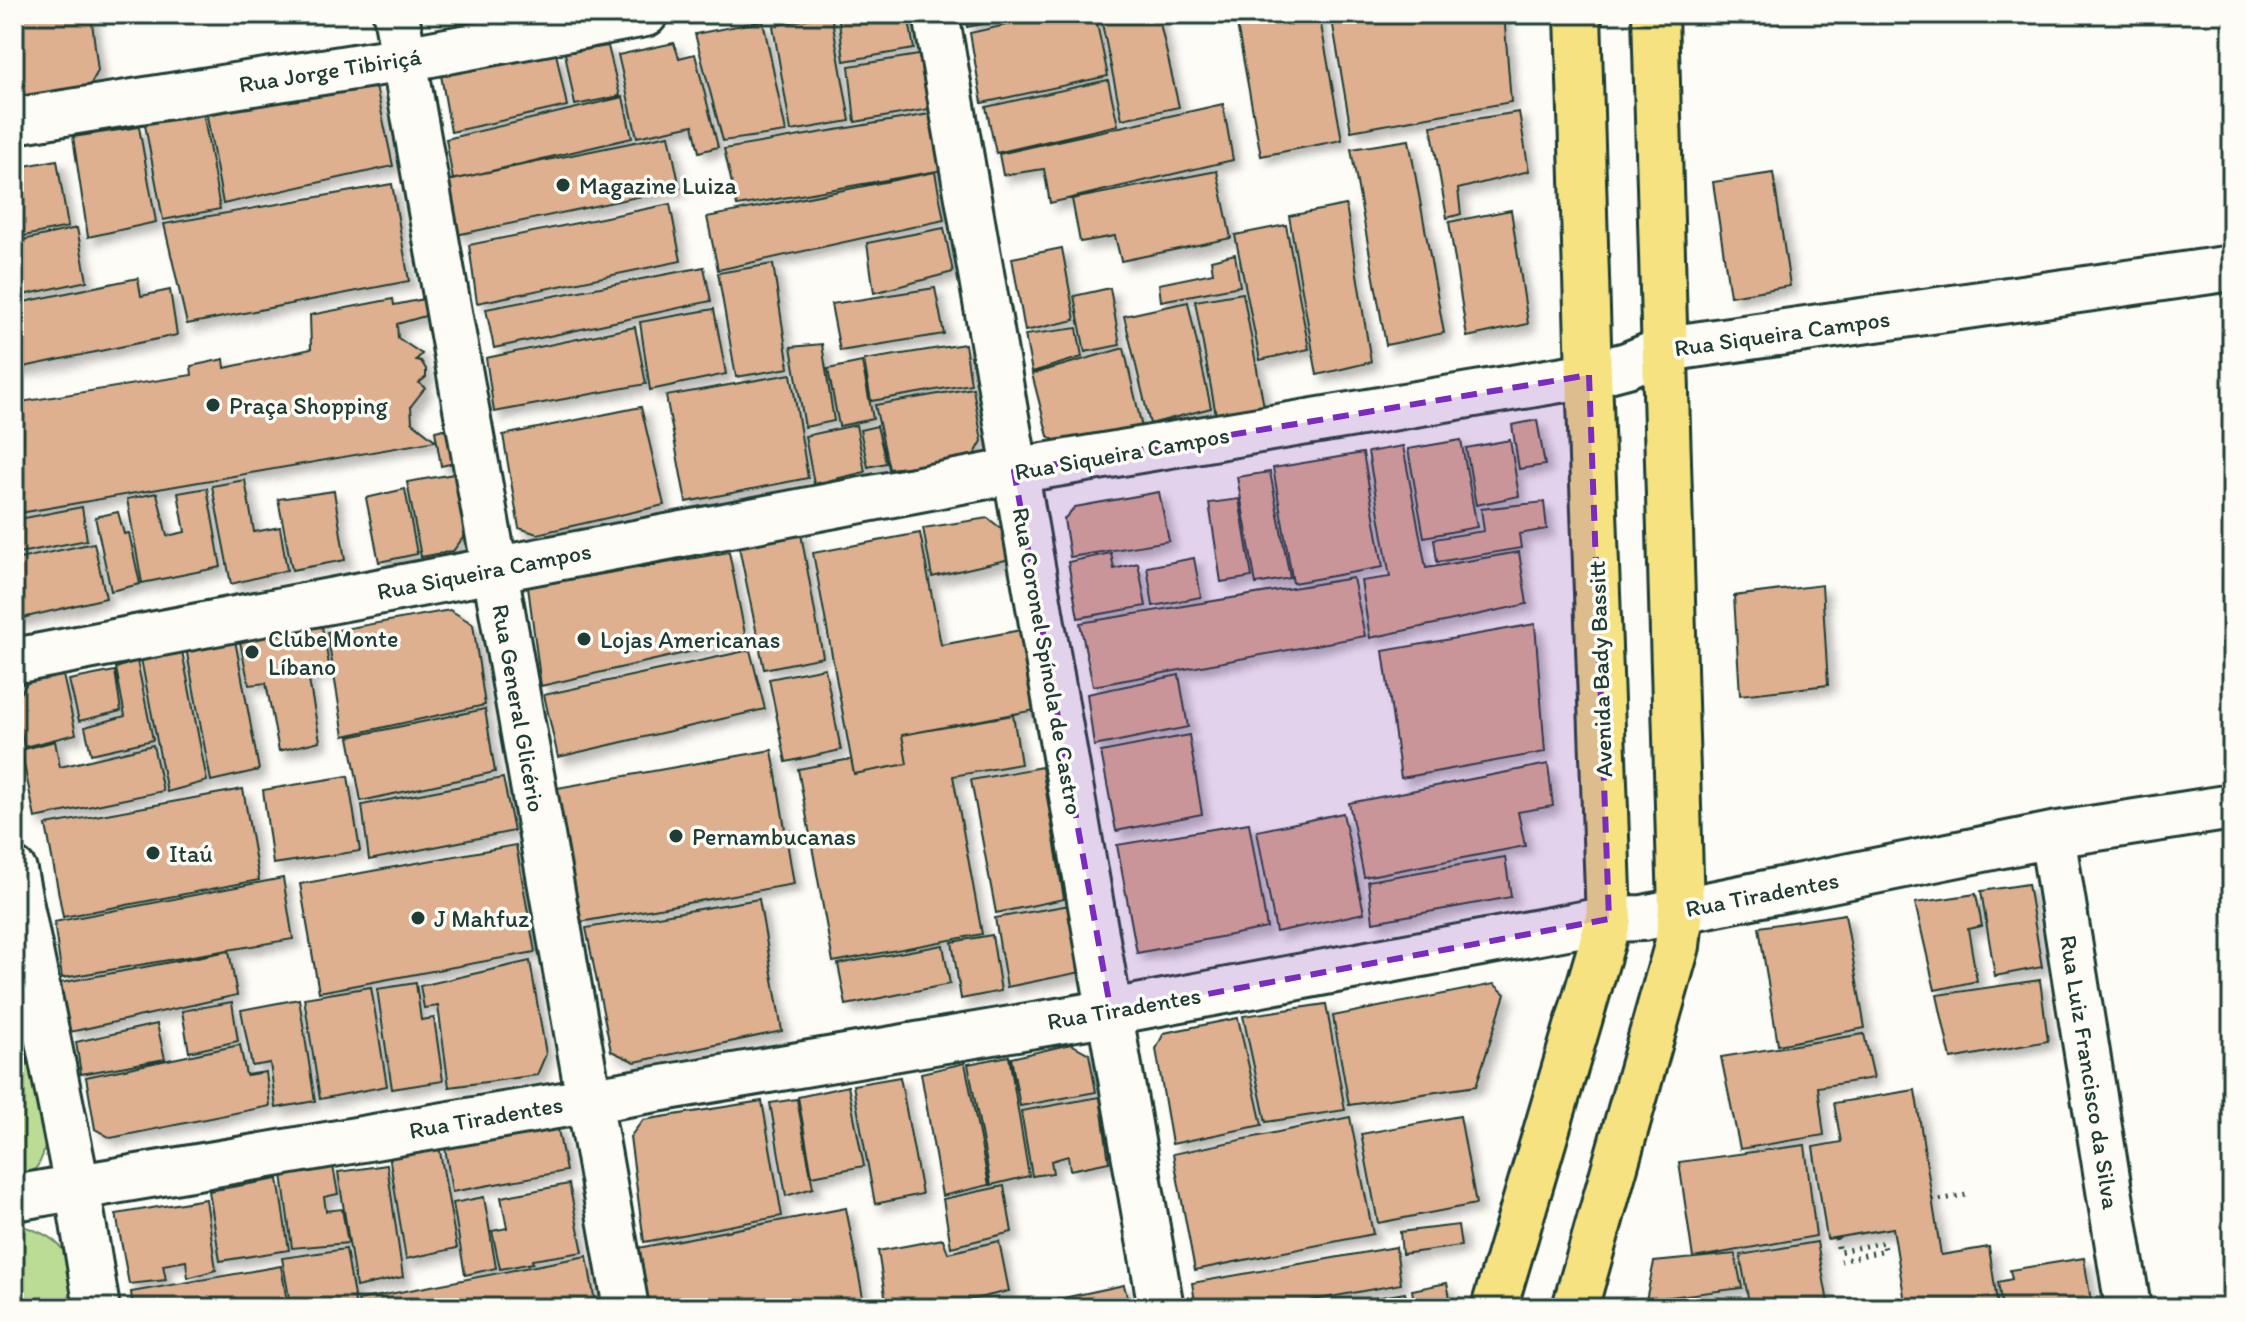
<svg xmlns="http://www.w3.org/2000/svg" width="2246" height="1322" viewBox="0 0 2246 1322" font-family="Itim,sans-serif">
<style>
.green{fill:#badc95;stroke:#6c8c64;stroke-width:2}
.building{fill:#deb08f;stroke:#1f3d34;stroke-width:2;filter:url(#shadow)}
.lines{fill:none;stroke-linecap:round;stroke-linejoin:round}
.minor-casing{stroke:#1f3d34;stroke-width:50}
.major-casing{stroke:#1f3d34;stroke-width:50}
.path{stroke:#1f3d34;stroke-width:5;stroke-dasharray:2 6;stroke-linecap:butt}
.minor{stroke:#fdfcf7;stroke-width:44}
.major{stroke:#f6e281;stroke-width:44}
.marked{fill:#7b2cbf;fill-opacity:0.2;stroke:#7b2cbf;stroke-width:6;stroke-dasharray:16 10;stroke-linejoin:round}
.poi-dot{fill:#1f3d34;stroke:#fdfcf7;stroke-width:3}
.labels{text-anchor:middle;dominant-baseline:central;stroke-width:7;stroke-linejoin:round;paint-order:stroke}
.street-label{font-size:24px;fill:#1f3d34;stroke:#fdfcf7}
.poi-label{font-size:24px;fill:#1f3d34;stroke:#fdfcf7;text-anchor:start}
</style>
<defs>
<filter id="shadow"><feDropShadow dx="7" dy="7" stdDeviation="4" flood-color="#0004"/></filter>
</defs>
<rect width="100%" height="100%" fill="#fdfcf7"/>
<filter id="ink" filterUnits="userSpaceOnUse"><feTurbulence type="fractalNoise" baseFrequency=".0125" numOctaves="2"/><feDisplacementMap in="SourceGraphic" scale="16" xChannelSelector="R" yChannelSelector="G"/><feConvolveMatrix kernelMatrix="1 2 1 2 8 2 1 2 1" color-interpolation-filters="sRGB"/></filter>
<g filter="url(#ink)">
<!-- green -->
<path class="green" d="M14 978 46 1142C42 1163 36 1175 14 1180Z
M19 1225C73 1240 68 1259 77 1308H14V1226Z"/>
<!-- building -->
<path class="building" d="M14 14H91L98 71 87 91 14 106Z
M831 14 850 121 791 131 773 26Z
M838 14H908L914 49 844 61Z
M965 14H1031L967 27Z
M1055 14H1095L1108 76 982 103 970 33Z
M1100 14H1158L1179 107 1122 119Z
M1235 14H1319L1342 140 1261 156Z
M1331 14H1504L1511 102 1351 131Z
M763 21 786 132 723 141 695 34Z
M674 43 679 58 695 54 718 147 699 152 693 125 637 137 618 55Z
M608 46 620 96 575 105 565 53Z
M556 53 567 106 451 132 441 75Z
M919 55 929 109 855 122 849 66Z
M1108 80 1118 125 996 153 986 107Z
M366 81 377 91 393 166 223 204 206 111Z
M623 97 632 138 453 180 446 139Z
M201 100 220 209 163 220 142 109Z
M1223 104 1233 160 1050 203 1044 169 1003 175 999 154Z
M1519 112 1529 171 1458 189 1461 214 1447 218 1431 126Z
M930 114 943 170 737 206 724 149Z
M139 127 156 222 88 237 73 137Z
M669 135 680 188 456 235 445 181Z
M1409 140 1444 333 1386 345 1351 149Z
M57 160 68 227 14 238V168Z
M1217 171 1231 238 1121 261 1115 236 1080 242 1072 199Z
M935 172 944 220 718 270 707 217Z
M1773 173 1790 286 1730 296 1713 182Z
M392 184 409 281 187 324 164 224Z
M670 204 681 261 477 303 469 245Z
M1346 205 1371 362 1317 375 1289 216Z
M1511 210 1528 324 1467 337 1449 222Z
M1286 225 1309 349 1260 360 1235 235Z
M77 228 87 281 14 297V242Z
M944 228 953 272 874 293 867 243Z
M1062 248 1075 320 1025 331 1012 258Z
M1235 254 1240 286 1161 301 1159 284 1213 273 1211 260Z
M773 264 789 368 736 377 718 273Z
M704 267 711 301 494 348 486 309Z
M138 278 141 296 170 290 177 335 14 369V304Z
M935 288 944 334 840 351 831 304Z
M1110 288 1120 345 1085 352 1074 296Z
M1243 293 1264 407 1216 415 1195 301Z
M429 298 432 314 397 324 398 338 422 354 416 360 421 361 426 369V377L419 383 425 388 411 406 412 422 436 441 14 514V403L192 375 191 366 224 359 225 368 311 349 310 315 393 299 394 305Z
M1188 302 1211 408 1150 424 1124 316Z
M714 309 726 374 650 390 640 322Z
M635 327 646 384 494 412 486 358Z
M1077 328 1082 357 1032 372 1025 335Z
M822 344 834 421 805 427 791 347Z
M965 344 971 384 871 401 864 360Z
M1124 348 1142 428 1065 447 1048 436 1032 374Z
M862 362 873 419 839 426 828 369Z
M791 374 808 478 686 502 666 396Z
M973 388 982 441 972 459 889 469 875 405Z
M641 407 664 505 537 534 519 528 503 435Z
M1537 420 1545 465 1519 469 1512 425Z
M856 425 865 472 814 484 805 436Z
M877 426 886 463 868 467 860 430Z
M448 428 454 463 441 466 435 431Z
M1461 440 1477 527 1424 537 1408 449Z
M1510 440 1519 496 1476 505 1466 448Z
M1403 446 1426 568 1519 552 1527 604 1370 638 1361 581 1390 577 1368 452Z
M1363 453 1383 567 1293 583 1273 468Z
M1270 472 1290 578 1256 584 1237 477Z
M454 474 465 535 453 551 421 557 407 482Z
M245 480 254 532 280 527 287 570 231 584 212 486Z
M207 488 221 567 142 583 127 499 157 493 167 536 185 532 178 493Z
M405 489 417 554 379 562 366 498Z
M334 491 345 560 292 570 278 499Z
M1159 492 1169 541 1070 557 1064 519 1075 507Z
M1239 499 1252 577 1221 582 1209 503Z
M1544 502 1547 529 1519 534 1521 548 1437 562 1434 539 1484 531 1481 509Z
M82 507 87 540 14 554V520Z
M118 512 124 534 129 533 140 584 111 591 95 517Z
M988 518 1004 531 1010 559 932 577 923 528Z
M800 528 823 657 764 669 738 542Z
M920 533 941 645 1021 630 1035 710 902 735 907 764 854 774 813 553Z
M94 543 106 598 14 620V560Z
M729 552 746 639 541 686 528 587Z
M1111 553 1114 569 1138 563 1146 606 1078 618 1068 562Z
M1194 558 1201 597 1153 606 1147 567Z
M1353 578 1365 636 1093 686 1080 623Z
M1822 585 1828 685 1740 695 1734 596Z
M450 610 473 624 485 705 344 736 327 632Z
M321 621 330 670 308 675 320 741 279 751 266 683 249 685 239 637Z
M1535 624 1545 752 1401 778 1383 651Z
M235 640 259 770 211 781 186 648Z
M750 650 765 709 558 757 544 695Z
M182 651 207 781 167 792 141 659Z
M137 661 153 740 91 754 85 727 125 716 116 668Z
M825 668 841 750 786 762 769 679Z
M115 671 121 711 79 721 69 680Z
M63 675 76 734 24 747 15 701 28 682Z
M1179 675 1188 727 1094 746 1087 694Z
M485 709 495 772 361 801 349 737Z
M1013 715 1021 764 953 776 982 934 833 962 798 769 851 759 854 774 907 764 902 735Z
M1189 735 1202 814 1116 831 1101 752Z
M55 741 60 767 153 745 163 791 35 818 21 750Z
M772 750 794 884 580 922 557 788Z
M1548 764 1553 806 1518 812 1525 846 1364 877 1349 803Z
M1042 767 1064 899 996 913 971 780Z
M348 776 360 851 273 864 263 790Z
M503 778 514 831 369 860 362 805Z
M243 789 259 880 63 917 46 825Z
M1343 813 1364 913 1276 932 1257 831Z
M1249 823 1267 928 1137 953 1117 845Z
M516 845 535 952 319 992 300 884Z
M1505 857 1511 897 1373 922 1368 881Z
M283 878 293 939 62 978 54 922Z
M2028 884 2042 967 1995 976 1981 891Z
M1976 894 1982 926 1968 929 1977 981 1935 990 1915 903Z
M759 899 782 1031 635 1062 611 1051 586 928Z
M1070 905 1081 972 1007 987 995 918Z
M1845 914 1865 1028 1778 1045 1759 927Z
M992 935 1001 991 961 999 952 942Z
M943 945 950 984 846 1005 838 964Z
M229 951 237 995 70 1032 60 983Z
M530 961 546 1054 537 1075 449 1087 438 1006 424 1008 420 986Z
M2040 980 2048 1041 1951 1059 1937 995Z
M416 983 421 1020 434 1018 443 1081 392 1089 377 989Z
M1494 984 1505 994 1476 1086 1349 1105 1333 1016Z
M371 987 387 1086 320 1099 304 998Z
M299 999 315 1101 276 1108 270 1063 252 1066 241 1010Z
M232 1002 238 1041 189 1052 182 1011Z
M1326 1004 1345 1110 1266 1122 1243 1016Z
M1238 1018 1262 1125 1172 1144 1156 1049 1164 1033Z
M157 1024 165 1059 81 1074 76 1042Z
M1864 1034 1874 1078 1818 1087 1824 1135 1740 1149 1721 1057Z
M1071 1044 1089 1054 1096 1092 1020 1106 1011 1058Z
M240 1045 246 1075 266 1072 270 1106 111 1138 95 1129 86 1077Z
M1009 1056 1029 1176 991 1185 968 1064Z
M965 1063 989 1185 942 1196 921 1073Z
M900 1077 922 1194 875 1204 853 1085Z
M848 1086 864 1166 812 1176 798 1097Z
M1915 1090 1941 1255 1989 1247 1998 1308H1906L1893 1228 1827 1239 1813 1147 1841 1142 1834 1103Z
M1100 1097 1109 1162 1070 1170 1068 1156 1051 1161 1053 1173 1032 1176 1021 1111Z
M797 1099 813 1188 786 1196 770 1103Z
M762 1101 782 1216 644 1242 630 1137 643 1120Z
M1460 1116 1476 1204 1378 1223 1361 1134Z
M1350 1117 1373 1234 1195 1270 1173 1154Z
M557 1124 566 1171 452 1192 444 1141Z
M1805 1145 1816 1236 1693 1258 1679 1162Z
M439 1146 457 1248 406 1259 389 1155Z
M387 1165 403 1277 356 1287 338 1172Z
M333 1166 338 1194 324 1197 326 1211 342 1209 348 1243 292 1248 282 1174Z
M278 1179 289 1250 220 1261 209 1191Z
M569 1184 583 1252 532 1260 533 1263 500 1269 492 1231 507 1228 501 1197Z
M1004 1186 1012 1232 951 1247 943 1199Z
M484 1197 496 1268 465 1275 453 1203Z
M206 1199 216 1270 188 1278 186 1261 163 1265 166 1280 129 1284 116 1214Z
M846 1208 865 1308H649L638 1248Z
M1458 1225 1461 1246 1402 1254 1400 1232Z
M943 1239 948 1253 999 1241 1009 1291 934 1308H887L878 1251Z
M1817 1242 1829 1308H1750L1740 1255Z
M1396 1247 1401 1284 1271 1308H1196L1192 1283Z
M346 1249 356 1308H291L282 1258Z
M1735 1254 1742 1288 1646 1300 1654 1262Z
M587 1256 596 1308H360L358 1300Z
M2084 1258 2092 1308H2002L1998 1282 2012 1279 2010 1270Z
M281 1266 288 1308H133L131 1292Z
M1447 1283 1452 1308H1415L1412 1290Z
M1124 1285 1130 1308H1017Z
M1405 1293 1408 1308H1318Z
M1683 1300 1684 1308H1645L1646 1303Z"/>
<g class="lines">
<!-- minor casing -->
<g class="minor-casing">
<path id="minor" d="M396 14 626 1308
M936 14 1161 1308
M14 121 404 59 645 14
M14 661 1014 471 1589 375 1627 365 1666 349 2232 268
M2052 835 2128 1308
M14 871 77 1186 97 1308
M14 1198 1111 1012 1609 919 1643 918 2052 835 2232 807"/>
</g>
<!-- major casing -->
<g class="major-casing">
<path id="major" d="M1494 1308 1609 919 1589 375 1578 14
M1575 1308 1677 946 1681 909 1655 14"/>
</g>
<!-- path -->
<path class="path" d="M1932 1201 1966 1195
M1836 1238 1839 1252 1883 1242 1885 1250 1841 1261"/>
<!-- minor -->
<use href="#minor" class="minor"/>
<!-- major -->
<use href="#major" class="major"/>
</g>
</g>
<!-- marked area -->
<path class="marked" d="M1589 375 1609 919 1111 1012 1014 471Z"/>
<!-- markers -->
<g class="poi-dot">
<circle cx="563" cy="185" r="8"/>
<circle cx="213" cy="405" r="8"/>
<circle cx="584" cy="639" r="8"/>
<circle cx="252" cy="652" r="8"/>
<circle cx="676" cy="836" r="8"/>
<circle cx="153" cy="853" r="8"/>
<circle cx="418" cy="918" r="8"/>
</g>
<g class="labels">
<!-- street labels -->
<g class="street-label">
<text transform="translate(330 70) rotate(-9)">Rua Jorge Tibiriçá</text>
<text transform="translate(1782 333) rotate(-8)">Rua Siqueira Campos</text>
<text transform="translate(1122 453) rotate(-10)">Rua Siqueira Campos</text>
<text transform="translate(484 571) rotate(-11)">Rua Siqueira Campos</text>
<text transform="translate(1048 661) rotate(80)">Rua Coronel Spínola de Castro</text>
<text transform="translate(1600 669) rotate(-92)">Avenida Bady Bassitt</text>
<text transform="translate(519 708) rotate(80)">Rua General Glicério</text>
<text transform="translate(1762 894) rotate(-11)">Rua Tiradentes</text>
<text transform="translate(1124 1008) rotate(-10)">Rua Tiradentes</text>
<text transform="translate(2090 1072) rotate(81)">Rua Luiz Francisco da Silva</text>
<text transform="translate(486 1117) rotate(-10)">Rua Tiradentes</text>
</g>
<!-- poi labels -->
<g class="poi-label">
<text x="579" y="185">Magazine Luiza</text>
<text x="229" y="405">Praça Shopping</text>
<text x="268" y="638">Clube Monte<tspan x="268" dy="28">Líbano</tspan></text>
<text x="600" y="639">Lojas Americanas</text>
<text x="692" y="836">Pernambucanas</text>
<text x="169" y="853">Itaú</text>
<text x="434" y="918">J Mahfuz</text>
</g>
</g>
<!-- margin -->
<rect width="2246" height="1322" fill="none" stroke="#fdfcf7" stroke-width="48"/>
<rect x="24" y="24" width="2198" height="1274" fill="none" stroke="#1f3d34" stroke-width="3" filter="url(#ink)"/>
</svg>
